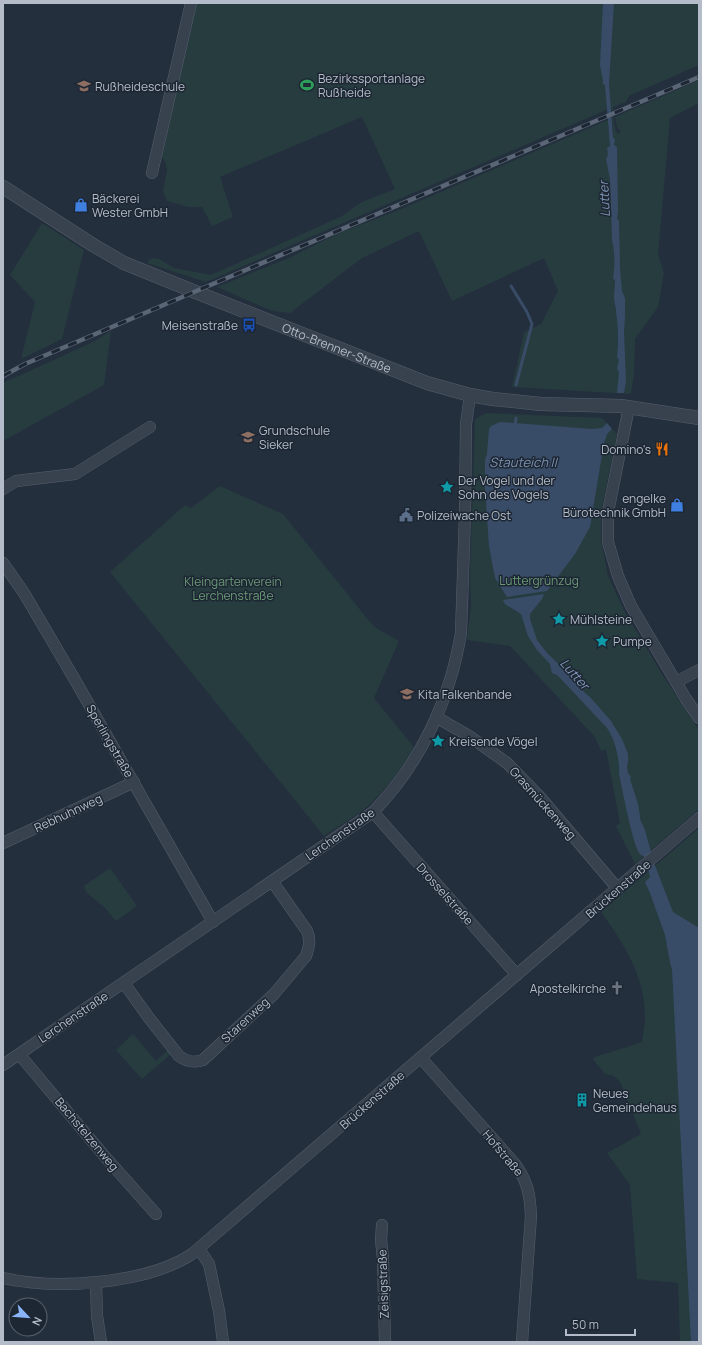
<svg xmlns="http://www.w3.org/2000/svg" width="702" height="1345" viewBox="0 0 702 1345" font-family="Manrope,sans-serif">
<style>
.green{fill:#263c3f}
.water{fill:#394c67}
.lines{fill:none;stroke-linecap:round;stroke-linejoin:round}
.stream{stroke:#394c67;stroke-width:3}
.minor-casing{stroke:#565f6c;stroke-width:12}
.tertiary-casing{stroke:#565f6c;stroke-width:14}
.minor{stroke:#38414e;stroke-width:11}
.tertiary{stroke:#38414e;stroke-width:13}
.rail-casing{stroke:#5a6575;stroke-width:4.5}
.rail{stroke:#1d2633;stroke-width:3;stroke-dasharray:9;stroke-linecap:butt}
.labels{text-anchor:middle;dominant-baseline:central;stroke-width:3;stroke-linejoin:round;paint-order:stroke}
.poi-label{font-size:12px;fill:#b4bcc9;stroke:#1d2633;text-anchor:start}
.street-label{font-size:12px;fill:#b4bcc9;stroke:#1d2633}
.park-label{font-size:12px;fill:#6b9a76;stroke:#1d2633}
.water-label{font-size:13px;font-style:italic;fill:#7c92b1;stroke:#1d2633}
</style>
<rect width="100%" height="100%" fill="#242f3e"/>
<!-- green -->
<path class="green" d="M195 3H699V65L629 96 626 102 613 107 614 124 617 134 621 132 617 127 615 117 699 80V103L670 118 658 255 664 273 658 307 635 339 634 374 631 394 512 387 524 332 541 324 558 291 544 258 452 301 419 231 362 258 290 313 272 311 217 287 289 258 339 233 394 212 608 120 609 136 613 135 611 108 206 282 147 263 149 260 153 258 159 259 174 268 211 275 342 216 360 203 395 189 362 117 220 177 233 217 212 226 202 207H188L167 201 163 191 167 170 166 164 161 156Z
M42 223 84 250 62 339 21 359 35 302 10 275Z
M111 331 104 385 3 441V383L93 342Z
M487 413 602 418 617 434 601 513V540L608 576 626 614 662 674 699 730V809L635 864 616 826 620 823 606 749 601 751 595 737 510 646 467 640 471 605 470 577 475 420 480 416Z
M220 486 283 514 370 622 376 628 399 641 374 698 414 747C401 769 387 789 368 806 355 817 338 826 324 836L110 572 185 505 191 508Z
M699 828V1342H680L678 1283 637 1279 630 1185 607 1153 641 1134 620 1082 614 1076 605 1074 593 1059 595 1057 642 1042C643 1034 645 1025 645 1017 645 976 624 944 601 912Z
M110 868 137 906 116 921 104 907 86 892 84 886Z
M133 1034 156 1061 168 1050 171 1054 142 1079 116 1050Z"/>
<!-- water -->
<path class="water" d="M603 3H614L609 83 613 138 615 139 614 145 617 147 618 212 617 219 619 221 620 269 622 291 625 298V315L624 333 626 381 624 393H617L619 372 617 369 619 360 617 357C619 341 618 326 616 311 616 307 614 302 614 298 614 292 615 286 615 280L613 279C615 267 615 252 612 240L610 179 606 159 608 155 607 148 610 146 605 85 603 84V80L600 65Z
M500 422 592 429 602 428 607 423 612 429 607 434 604 443 590 527 575 554 547 591 507 597 495 578 489 546 485 488V460L487 454 489 429 491 426Z
M544 594 542 599 530 614V619L537 640 547 653 569 674 583 691 590 697 611 721 622 739 628 754V761L627 767 628 773 631 777 630 779 638 804 640 816V819L645 830 654 863 673 912 699 928V1342H691L672 969 670 963 665 935 650 893 645 882 650 877 645 857C643 856 641 855 640 854 633 847 622 787 619 774 620 760 615 739 607 728L562 680 557 675 552 673 550 664 537 650 528 636 521 614 505 604 503 600Z"/>
<g class="lines">
<!-- stream -->
<path class="stream" d="M511 286 527 312 532 324 516 385
M515 426 516 418"/>
<!-- minor casing -->
<g class="minor-casing">
<path id="minor" d="M152 173 191 3
M629 407 608 512V542L618 576 631 606 686 699 699 718
M3 489 16 481 75 474 150 427
M3 563 24 593 75 680 213 922
M676 682 699 670
M436 717 469 736 507 763 540 797 618 889
M373 812 517 975
M3 843 134 782
M124 983 149 1018 179 1056C187 1062 194 1063 203 1060L274 994 306 956C309 947 311 940 307 931L272 881
M19 1054 107 1159 156 1214
M421 1058 515 1164C528 1182 530 1195 531 1216L522 1342
M3 1065 373 812C420 764 450 700 461 633L465 514 466 424 470 395
M382 1225 381 1240 383 1259 385 1342
M199 1249 209 1264 219 1311 223 1342
M3 1278C56 1290 146 1284 192 1254L699 818
M96 1282 97 1316 101 1342"/>
</g>
<!-- tertiary casing -->
<g class="tertiary-casing">
<g id="tertiary">
<path id="s1" d="M3 187 93 245 124 263 193 291 427 383 470 395 493 399 541 404 621 406 699 418"/>
</g>
</g>
<!-- minor -->
<use href="#minor" class="minor"/>
<!-- tertiary -->
<use href="#tertiary" class="tertiary"/>
<!-- rail casing -->
<g class="rail-casing">
<path id="rail" d="M3 376 25 364 699 77"/>
</g>
<!-- rail -->
<use href="#rail" class="rail"/>
</g>
<!-- icons -->
<defs>
<g id="stadium-bare" transform="scale(1.08)"><path d="M0-5a6.5 5 0 1 0 0 10a6.5 5 0 1 0 0-10ZM-3.5-1.8h7v3.6h-7Z" fill="#2e9e5b" stroke="#1d2633" stroke-width="2.5" paint-order="stroke"/></g>
<g id="school-bare" transform="scale(1.08)"><path d="M0-5L7-2L0 1L-7-2ZM-4 1L0 2.5L4 1V4Q0 6-4 4Z" fill="#8d6e63" stroke="#1d2633" stroke-width="2.5" paint-order="stroke"/></g>
<g id="shop-bare" transform="scale(1.08)"><path d="M-5-2.5h2.3a2.7 3.5 0 0 1 5.4 0H5L5.5 6h-11ZM-1.5-2.5h3a1.5 2.3 0 0 0-3 0Z" fill="#3f7fe0" stroke="#1d2633" stroke-width="2.5" paint-order="stroke"/></g>
<g id="bus-bare" transform="scale(1.08)"><path d="M-5-6H5V4H4V6H2V4H-2V6H-4V4H-5ZM-3.5-4V0h7V-4ZM-3.5 1.2v1.5H-2V1.2ZM2 1.2v1.5H3.5V1.2Z" fill="#1a4fb4" stroke="#1d2633" stroke-width="2.5" paint-order="stroke"/></g>
<g id="restaurant-bare" transform="scale(1.08)"><path d="M-5-6h1v4h1v-4h1v4h1v-4h1v5L-1.5 .5V6h-2V.5L-5-1ZM5-6V6H3V1.5H1.5Q1.5-4 5-6Z" fill="#e8710a" stroke="#1d2633" stroke-width="2.5" paint-order="stroke"/></g>
<g id="sight-bare" transform="scale(1.08)"><path d="M0-6L1.8-2.2L6-1.7L2.9 1.2L3.7 5.4L0 3.3L-3.7 5.4L-2.9 1.2L-6-1.7L-1.8-2.2Z" fill="#0f9aa8" stroke="#1d2633" stroke-width="2.5" paint-order="stroke"/></g>
<g id="civic-bare" transform="scale(1.08)"><path d="M-.6-6.5H3V-4.5H.6V-3L4-1V1h2V6H-6V1h2V-1L-.6-3ZM-1.2 2.5V6h2.4V2.5Z" fill="#5c6f8a" stroke="#1d2633" stroke-width="2.5" paint-order="stroke"/></g>
<g id="church-bare" transform="scale(1.08)"><path d="M-1.2-6h2.4v3.5h3.3v2.4h-3.3V6h-2.4V-.1h-3.3v-2.4h3.3Z" fill="#6b7280" stroke="#1d2633" stroke-width="2.5" paint-order="stroke"/></g>
<g id="building-bare" transform="scale(1.08)"><path d="M-4-6H4V6H1V3H-1V6H-4ZM-2.5-4.3h1.7v1.8h-1.7ZM.8-4.3h1.7v1.8H.8ZM-2.5-1h1.7V.8h-1.7ZM.8-1h1.7V.8H.8Z" fill="#0f9aa8" stroke="#1d2633" stroke-width="2.5" paint-order="stroke"/></g>
</defs>
<g fill-rule="evenodd">
<use href="#stadium-bare" x="307" y="85"/>
<use href="#school-bare" x="84" y="86"/>
<use href="#shop-bare" x="81" y="205"/>
<use href="#bus-bare" x="249" y="325"/>
<use href="#school-bare" x="248" y="437"/>
<use href="#restaurant-bare" x="662" y="449"/>
<use href="#sight-bare" x="447" y="487"/>
<use href="#shop-bare" x="677" y="505"/>
<use href="#civic-bare" x="406" y="515"/>
<use href="#sight-bare" x="559" y="619"/>
<use href="#sight-bare" x="602" y="641"/>
<use href="#school-bare" x="407" y="694"/>
<use href="#sight-bare" x="438" y="741"/>
<use href="#church-bare" x="617" y="988"/>
<use href="#building-bare" x="582" y="1100"/>
</g>
<g class="labels">
<!-- poi labels -->
<g class="poi-label">
<text x="318" y="78">Bezirkssportanlage<tspan x="318" dy="14">Rußheide</tspan></text>
<text x="95" y="86">Rußheideschule</text>
<text x="92" y="198">Bäckerei<tspan x="92" dy="14">Wester GmbH</tspan></text>
<text x="238" y="325" text-anchor="end">Meisenstraße</text>
<text x="259" y="430">Grundschule<tspan x="259" dy="14">Sieker</tspan></text>
<text x="651" y="449" text-anchor="end">Domino's</text>
<text x="458" y="480">Der Vogel und der<tspan x="458" dy="14">Sohn des Vogels</tspan></text>
<text x="666" y="498" text-anchor="end">engelke<tspan x="666" dy="14">Bürotechnik GmbH</tspan></text>
<text x="417" y="515">Polizeiwache Ost</text>
<text x="570" y="619">Mühlsteine</text>
<text x="613" y="641">Pumpe</text>
<text x="418" y="694">Kita Falkenbande</text>
<text x="449" y="741">Kreisende Vögel</text>
<text x="606" y="988" text-anchor="end">Apostelkirche</text>
<text x="593" y="1093">Neues<tspan x="593" dy="14">Gemeindehaus</tspan></text>
</g>
<!-- street labels -->
<g class="street-label">
<text stroke="none"><textPath href="#s1" startOffset="372">Otto-Brenner-Straße</textPath></text>
<text transform="translate(110 741) rotate(60)">Sperlingstraße</text>
<text transform="translate(543 803) rotate(48)">Grasmückenweg</text>
<text transform="translate(68 813) rotate(-25)">Rebhuhnweg</text>
<text transform="translate(340 834) rotate(-35)">Lerchenstraße</text>
<text transform="translate(618 889) rotate(-41)">Brückenstraße</text>
<text transform="translate(445 894) rotate(48)">Drosselstraße</text>
<text transform="translate(73 1017) rotate(-34)">Lerchenstraße</text>
<text transform="translate(245 1020) rotate(-43)">Starenweg</text>
<text transform="translate(372 1100) rotate(-41)">Brückenstraße</text>
<text transform="translate(87 1134) rotate(50)">Bachstelzenweg</text>
<text transform="translate(503 1153) rotate(50)">Hofstraße</text>
<text transform="translate(383 1284) rotate(-92)">Zeisigstraße</text>
</g>
<!-- park labels -->
<g class="park-label">
<text x="539" y="580">Luttergrünzug</text>
<text x="233" y="581">Kleingartenverein<tspan x="233" dy="14">Lerchenstraße</tspan></text>
</g>
<!-- water labels -->
<g class="water-label">
<text transform="translate(604 199) rotate(-93)">Lutter</text>
<text x="523" y="462">Stauteich II</text>
<text transform="translate(575 674) rotate(48)">Lutter</text>
</g>
</g>
<!-- border -->
<rect width="702" height="1345" fill="none" stroke="#b4bcc9" stroke-width="8"/>
<!-- north arrow -->
<g transform="translate(28 1317) rotate(116)"><circle r="19" fill="#1d2633" stroke="#59626f"/>
<path d="M0-3L7 15L0 10L-7 15Z" fill="#8ab4f8"/>
<text y="-6" font-size="11" font-weight="bold" text-anchor="middle" fill="#b4bcc9">N</text>
</g>
<!-- scale -->
<path d="M566 1329v6h69v-6" fill="none" stroke="#b4bcc9" stroke-width="2"/>
<text x="572" y="1329" font-size="12" fill="#b4bcc9" stroke="#1d2633" stroke-width="3" paint-order="stroke">50 m</text>
</svg>
